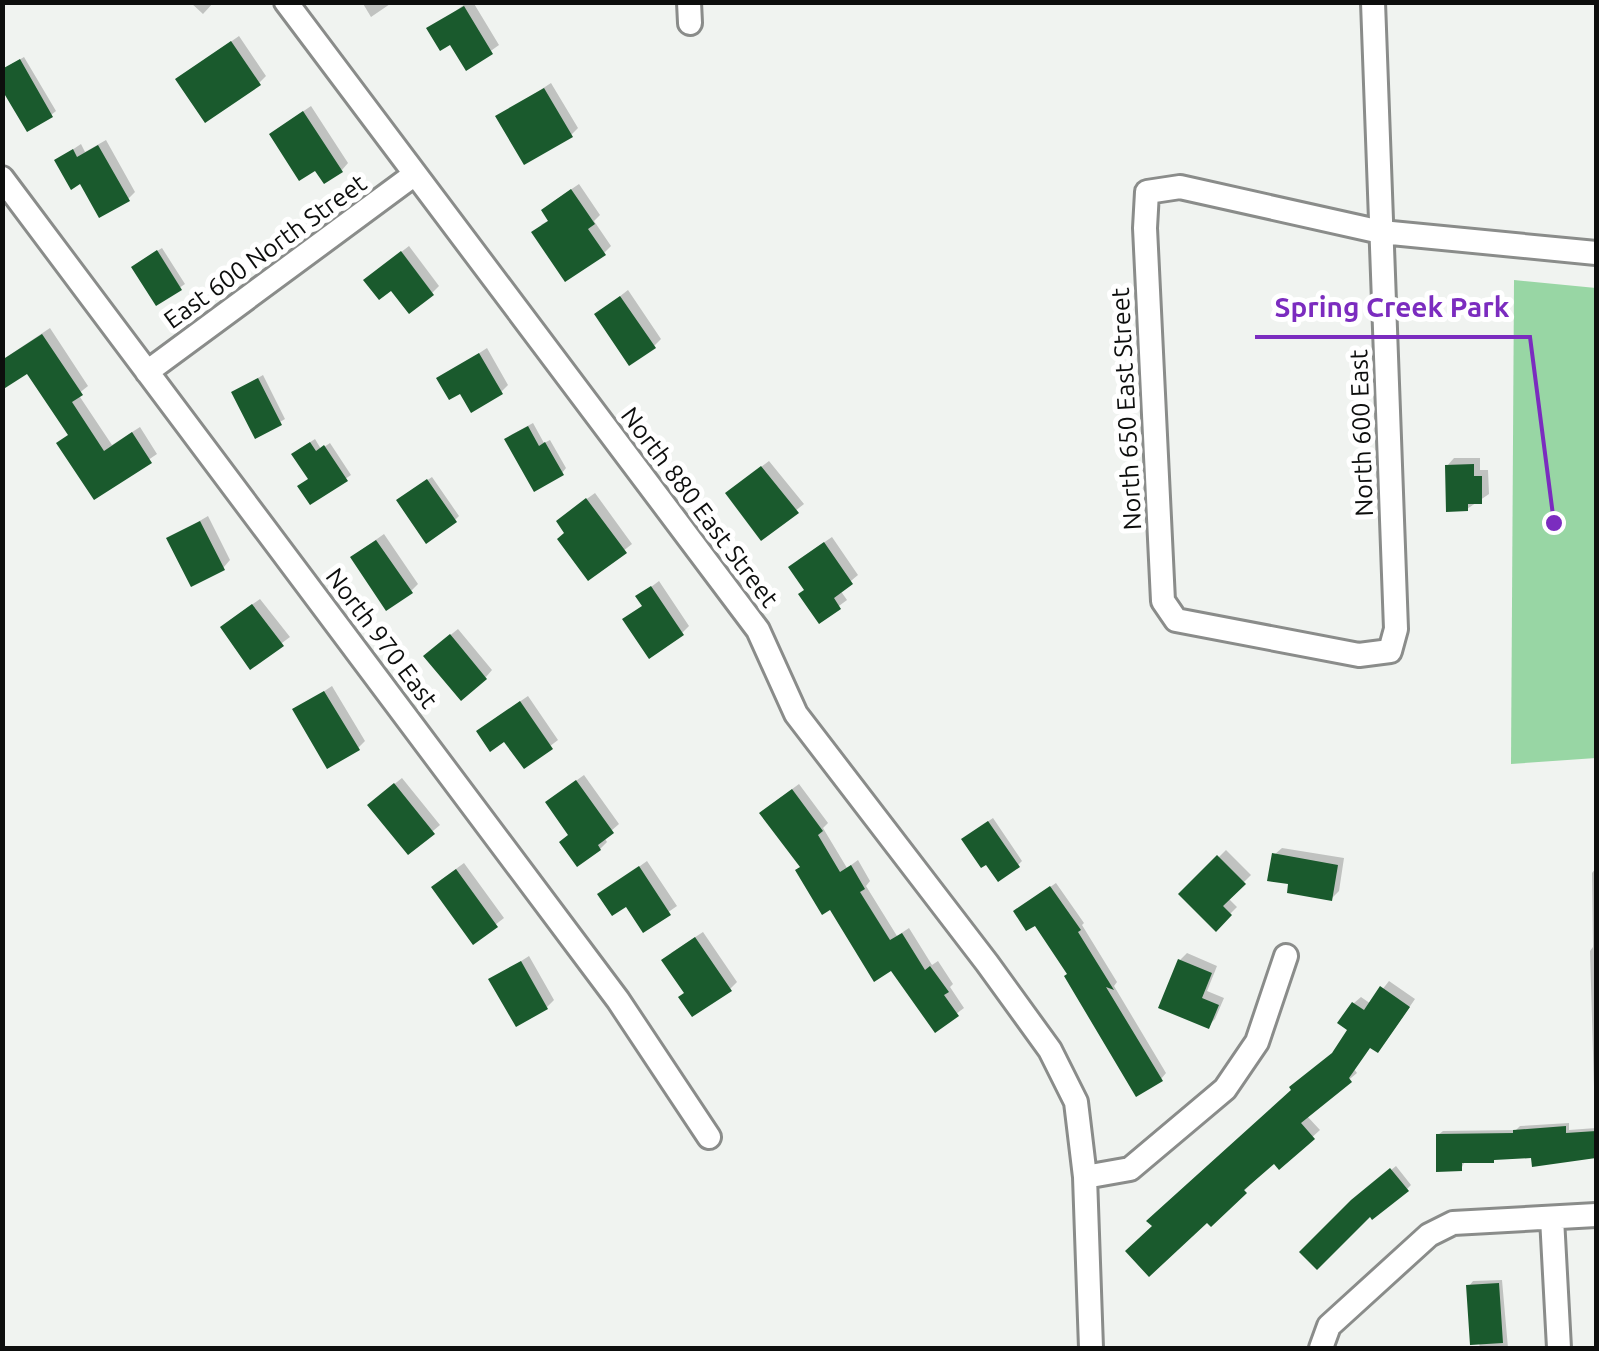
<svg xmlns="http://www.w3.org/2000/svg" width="1599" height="1351" viewBox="0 0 1599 1351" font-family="Ubuntu,sans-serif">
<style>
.green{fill:#98d6a4}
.shadow{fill:#0003}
.building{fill:#1a5a2d}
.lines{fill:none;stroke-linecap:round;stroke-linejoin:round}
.minor-casing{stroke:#8a8c8a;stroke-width:28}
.minor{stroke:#fff;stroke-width:22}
.labels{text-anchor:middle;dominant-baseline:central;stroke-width:10;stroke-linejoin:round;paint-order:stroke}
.street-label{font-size:25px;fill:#0d0e0d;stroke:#fff}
.leader{fill:none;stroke:#7b2cbf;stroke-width:4}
.callout-dot{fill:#7b2cbf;stroke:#fff;stroke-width:4}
.callout-label{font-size:28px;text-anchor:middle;font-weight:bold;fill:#7b2cbf;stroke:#fff;stroke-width:10;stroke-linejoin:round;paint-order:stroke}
</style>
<rect width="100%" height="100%" fill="#f0f3f0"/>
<!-- green -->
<path class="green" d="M1514 280 1596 288V758L1511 764Z"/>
<!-- shadow -->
<path class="shadow" d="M190 2H214L203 14Z
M362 2H393L371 17Z
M468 2H473L499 45 467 68 451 42 430 29Z
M239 36 266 76 259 83 186 73Z
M24 57 56 111 51 115 2 70Z
M551 83 578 128 571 135 499 117Z
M311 106 348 163 342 170 279 128Z
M106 140 135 192 128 199 81 181 57 160 81 144 85 152Z
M579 184 600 215 594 221 611 246 604 253 541 225 551 219V203Z
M409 246 439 286 432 293 392 288 374 273Z
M162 248 185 284 157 303 138 263Z
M628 290 661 339 654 346 597 314Z
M50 328 88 386 78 394 112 445 140 427 157 454 95 496 70 434 28 371 2 360Z
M487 348 508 385 501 392 461 391 440 379Z
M263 375 285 419 256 436 234 392Z
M533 423 544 443 550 440 566 468 562 473 511 435Z
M315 439 321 449 330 443 351 475 311 502 310 478 298 450Z
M1454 458H1480V470H1488L1489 494 1467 509 1447 466Z
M769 461 804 504 762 537 736 486Z
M432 477 459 516 455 520 404 496Z
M595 493 632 544 589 578 567 532 566 514Z
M208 516 230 560 223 568 169 539Z
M384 534 418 584 411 591 360 551Z
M832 537 858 575 840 590 847 600 820 620 798 560Z
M659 581 689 626 682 633 644 605 639 596Z
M260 599 290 637 251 666 230 620Z
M458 629 492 670 486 677 433 649Z
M332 686 365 741 358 748 296 710Z
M528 696 558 740 524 766 505 738 486 725Z
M584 775 619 824 604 837 607 842 600 849 570 834 555 796Z
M402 778 440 825 408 852 377 798Z
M799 784 828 823 823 828 847 868 858 860 870 881 866 886 897 936 909 928 932 965 938 961 953 984 950 987 964 1008 936 1029 892 968 802 866 769 806Z
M993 818 1022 861 1018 865 968 835Z
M1282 848 1344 858 1339 891 1332 898 1291 882 1274 855Z
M1226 850 1251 875 1228 898 1237 907 1216 928 1182 894Z
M647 861 677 906 644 929 627 903 601 894Z
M464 863 504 918 473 942 441 880Z
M1596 868V1086L1594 1087 1590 951 1593 947 1592 873Z
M1056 883 1084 923 1082 925 1117 982 1114 986 1166 1073 1161 1079 1070 973 1021 907Z
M703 932 737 982 730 989 686 992 671 953Z
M1187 953 1217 966 1207 991 1224 998 1215 1019 1208 1026 1180 960Z
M529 956 554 1000 547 1007 492 980Z
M1389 981 1415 999 1384 1044 1371 1045 1354 1069 1357 1073 1306 1115 1320 1130 1279 1167 1274 1161 1211 1224 1351 1029 1341 1023 1354 1003 1361 997 1371 1004Z
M1569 1123V1130L1596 1128V1156H1534L1465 1161 1461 1169 1438 1135 1443 1131 1516 1130 1520 1126Z
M1396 1166 1411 1185 1407 1189 1358 1197Z
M1502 1280 1508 1348H1480L1469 1286 1473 1281Z"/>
<!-- building -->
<path class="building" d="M464 6 493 54 466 71 450 45 440 51 426 28Z
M231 41 261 85 205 123 175 79Z
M20 59 53 117 27 132 2 90V69Z
M544 88 573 137 524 165 495 116Z
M303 111 343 172 324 184 315 171 299 181 269 134Z
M98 145 130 201 99 218 80 184 71 190 54 160 73 149 77 157Z
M571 189 595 224 588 229 606 255 565 282 531 232 548 221 541 210Z
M157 250 182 290 156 306 131 267Z
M401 251 434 295 409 314 391 291 379 300 363 280Z
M620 296 656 348 629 366 594 314Z
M42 334 83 395 72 402 104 451 132 432 152 463 94 500 56 443 68 435 27 374 2 390V360Z
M479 353 503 394 471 413 460 394 449 400 436 378Z
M258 378 282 425 255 439 231 392Z
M528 426 539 446 545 442 564 475 534 492 504 439Z
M310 442 316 451 324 445 348 481 310 505 297 486 308 479 291 454Z
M1474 464V476H1482V504H1468V511L1446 512 1445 465Z
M761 466 799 513 761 541 725 493Z
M427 479 457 522 426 544 396 500Z
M586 498 627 553 588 581 557 539 564 533 556 521Z
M200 521 225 570 191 587 166 538Z
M376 540 413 593 386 611 350 557Z
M824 542 853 584 834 598 841 609 819 624 798 594 804 590 788 567Z
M651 586 684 635 649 659 622 619 642 606 635 596Z
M252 604 284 646 250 670 220 627Z
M450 634 487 679 461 701 423 656Z
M324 691 360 750 327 769 292 709Z
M520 701 553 749 524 769 504 742 490 752 476 731Z
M576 780 614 833 598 845 601 850 577 867 559 842 568 835 545 802Z
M394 783 435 834 408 855 367 805Z
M792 789 823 831 818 835 840 872 851 865 865 889 860 892 890 940 902 933 925 970 930 966 949 992 944 995 959 1016 935 1033 891 971 874 982 830 910 822 915 795 870 800 867 759 813Z
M988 821 1020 867 998 882 986 865 981 868 961 839Z
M1272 853 1338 865 1332 901 1287 893 1288 884 1267 881Z
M1217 855 1246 884 1223 906 1232 915 1216 932 1178 894Z
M639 866 671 915 643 933 626 907 612 916 597 894Z
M456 869 498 927 473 945 431 887Z
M1050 886 1081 930 1078 932 1114 990 1106 987 1163 1081 1136 1097 1064 976 1067 974 1035 926 1026 931 1013 911Z
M695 937 732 991 692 1017 678 997 684 993 661 960Z
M1178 959 1212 973 1202 998 1219 1005 1209 1029 1158 1008Z
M521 961 548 1009 516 1027 488 979Z
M1380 986 1410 1007 1378 1053 1370 1048 1349 1078 1352 1082 1301 1123 1315 1139 1279 1170 1274 1164 1244 1190 1247 1193 1211 1227 1207 1223 1149 1277 1125 1251 1152 1226 1146 1221 1291 1090 1289 1087 1332 1053 1347 1030 1337 1023 1352 1002 1364 1010Z
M1566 1126V1133L1596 1131V1158L1532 1167 1531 1158 1494 1160V1163H1462V1171L1436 1172V1134L1513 1133V1130Z
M1390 1168 1409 1191 1372 1220 1370 1217 1317 1270 1299 1252 1351 1200Z
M1499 1283 1503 1343 1470 1345 1466 1285Z"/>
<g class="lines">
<!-- minor casing -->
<g class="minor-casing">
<path id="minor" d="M286 2 758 630 796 714 987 963 1050 1050 1076 1102 1085 1177 1091 1348
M689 2 690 23
M1373 2 1396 629 1390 651 1359 655 1176 620 1163 601 1145 228 1147 192 1180 187 1381 232 1596 253
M2 178 618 1000 709 1137
M147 372 415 174
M1085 1177 1130 1169 1225 1089 1257 1042 1286 956
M1552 1218 1559 1348
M1321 1348 1329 1326 1429 1235 1453 1223 1596 1215"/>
</g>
<!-- minor -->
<use href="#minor" class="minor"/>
</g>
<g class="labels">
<!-- street labels -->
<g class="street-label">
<text transform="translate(265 251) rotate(-36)">East 600 North Street</text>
<text transform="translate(1126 409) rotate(-93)">North 650 East Street</text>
<text transform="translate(1361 433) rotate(-92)">North 600 East</text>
<text transform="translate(700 507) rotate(53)">North 880 East Street</text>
<text transform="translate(382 638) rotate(53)">North 970 East</text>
</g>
</g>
<!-- callouts -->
<path class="leader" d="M1554 523L1530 337H1255"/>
<circle class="callout-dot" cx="1554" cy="523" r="10"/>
<g class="callout-label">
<text x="1392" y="317">Spring Creek Park</text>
</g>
<!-- border -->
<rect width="1599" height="1351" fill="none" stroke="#0d0e0d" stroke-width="10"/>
</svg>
